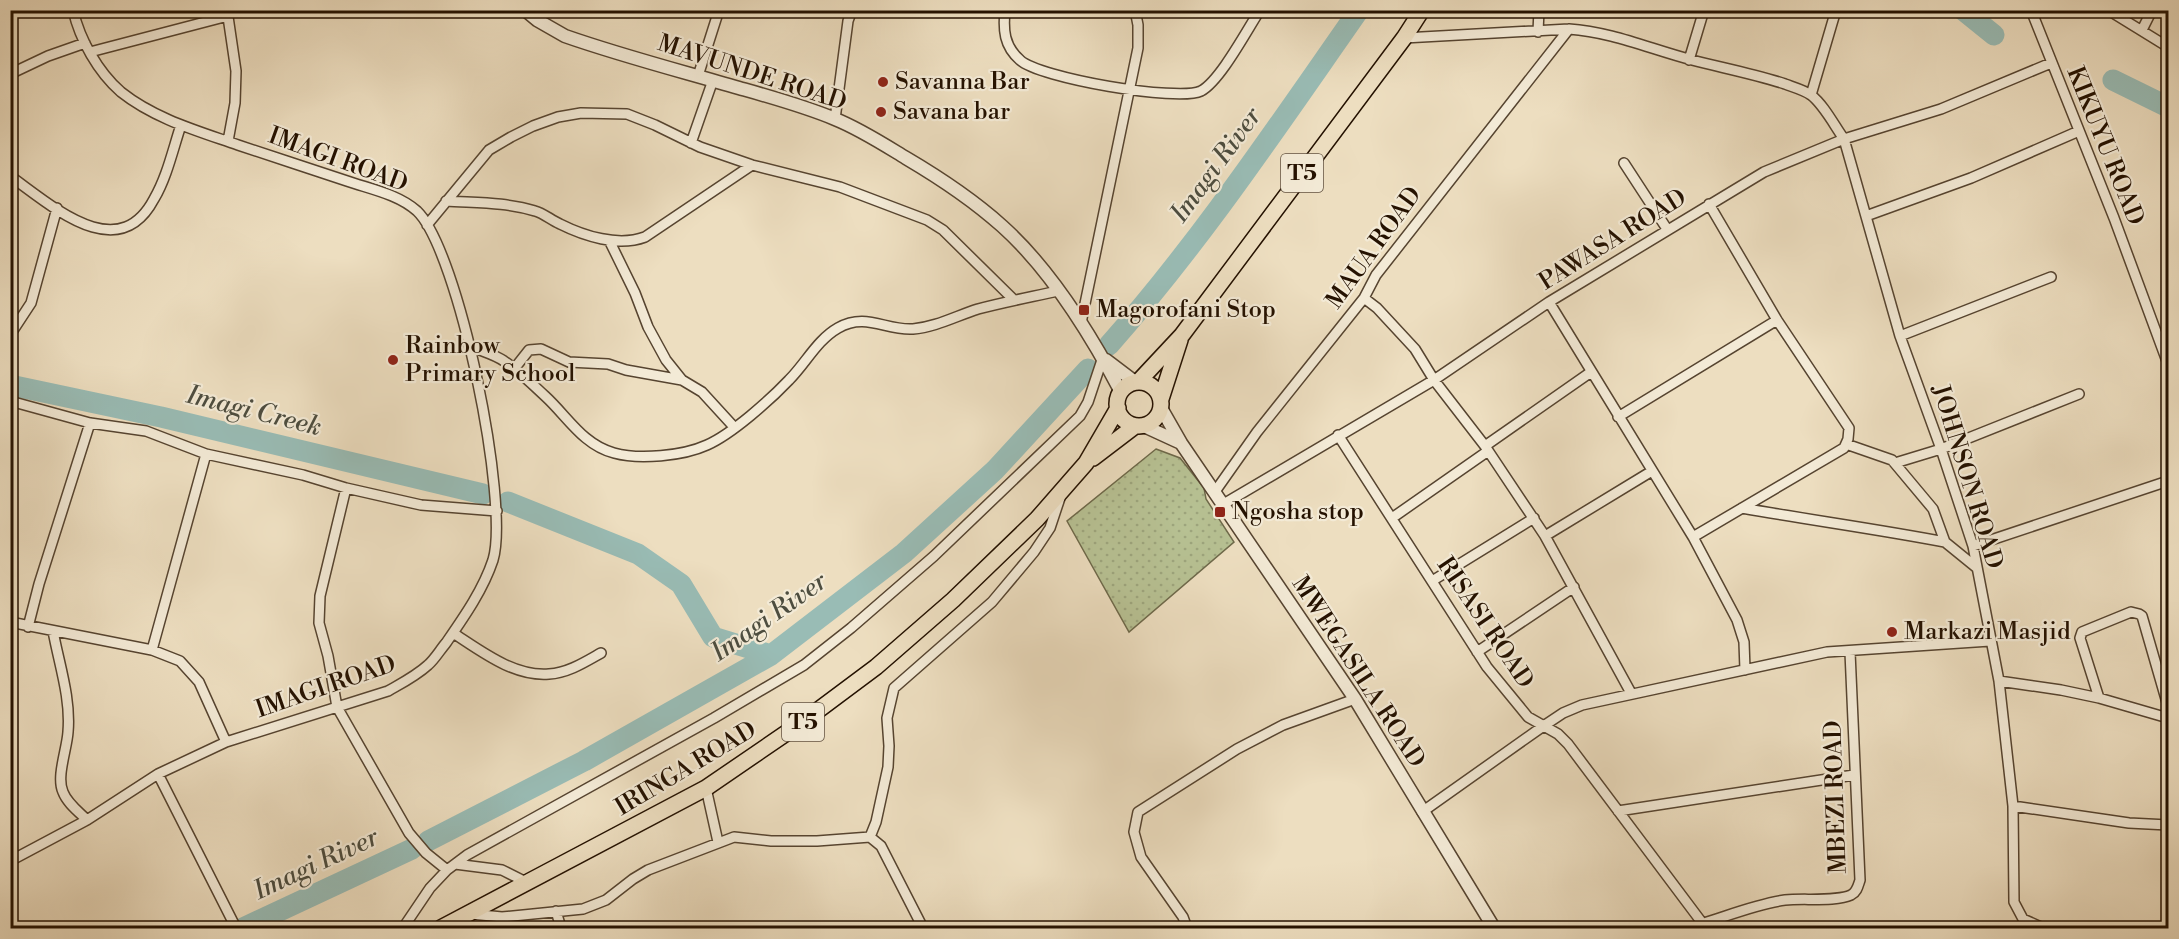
<svg xmlns="http://www.w3.org/2000/svg" width="2179" height="939" viewBox="0 0 2179 939" font-family="'Libre Bodoni',serif">
<style>
.grass{fill:url(#grass-dots);stroke:#6e694a;stroke-width:1.5}
.lines{fill:none;stroke-linecap:round;stroke-linejoin:round}
.river{stroke:#99bcb5;stroke-width:21}
.minor-casing{stroke:#564430;stroke-width:12}
.tertiary-casing{stroke:#564430;stroke-width:15}
.trunk-casing{stroke:#241100;stroke-width:18}
.minor{stroke:#f3ead6;stroke-width:9}
.tertiary{stroke:#f3ead6;stroke-width:12}
.trunk{stroke:#eddec0;stroke-width:15}
.poi-dot{fill:#8f2418;stroke:#f3ead6;stroke-width:2}
.labels{text-anchor:middle;dominant-baseline:central;stroke-width:4.5;stroke-linejoin:round;paint-order:stroke}
.shield{fill:#f3ead6;stroke:#625240;stroke-width:1.5}
.shield-label{font-size:22px;font-weight:bold;fill:#241100}
.street-label{font-size:24px;fill:#241100;stroke:#f3ead6}
.poi-label{font-size:24px;fill:#241100;stroke:#f3ead6;text-anchor:start}
.water-label{font-size:26px;font-style:italic;fill:#4d4d3f;stroke:#f3ead6}
</style>
<defs>
<pattern id="grass-dots" width="8" height="8" patternUnits="userSpaceOnUse" patternTransform="scale(1.5)"><rect width="8" height="8" fill="#b7c193"/><path d="M2 2h.1M6 6h.1" fill="none" stroke="#9da57d" stroke-width="1.8" stroke-linecap="round"/></pattern>
</defs>
<rect width="100%" height="100%" fill="#eddec0"/>
<filter id="stains"><feTurbulence type="fractalNoise" baseFrequency=".00333" numOctaves="4"/><feColorMatrix values="0 0 0 0 .2 0 0 0 0 .09 0 0 0 0 .02 0 0 0 .5 -.17"/></filter>
<radialGradient id="worn" r=".72"><stop offset=".6" stop-color="#630" stop-opacity="0"/><stop offset="1" stop-color="#630" stop-opacity=".3"/></radialGradient>
<!-- grass -->
<path class="grass" d="M1156 449 1180 458 1204 488 1206 499 1234 542 1129 632 1067 521Z"/>
<g class="lines">
<!-- river -->
<path class="river" d="M1963 10 1994 35
M2113 80 2168 107
M1109 345C1201 241 1279 124 1359 10
M10 385 161 417 483 494
M508 502 638 554 681 584 713 637 771 655
M428 841 584 761 771 655 904 553 995 470 1088 369
M243 928 412 849"/>
<!-- minor casing -->
<g class="minor-casing">
<path id="minor" d="M227 10 236 71 235 103 228 141
M1005 10C1003 30 1004 46 1020 60 1039 78 1178 102 1201 91 1220 81 1247 30 1260 10
M2031 10 2114 218 2168 364
M2108 10 2168 47
M2142 30 2152 10
M1538 32 1539 10
M1404 38 1569 29C1612 32 1650 49 1692 60 1723 68 1755 74 1785 84 1793 87 1804 90 1811 95 1824 105 1834 125 1844 139L1900 336 1941 449 1973 546 1999 681 2013 806 2014 902 2023 919 2043 928
M90 52 228 16
M1689 60 1704 10
M10 74 48 56 85 43
M698 76 719 10
M1811 95 1836 10
M835 119 848 21 852 10
M691 143 713 80
M1624 163 1667 229
M10 176C51 205 118 267 154 199 167 177 173 149 181 125
M446 201C475 203 506 202 535 211 543 213 551 220 560 224 584 236 618 247 645 237L752 165
M1866 216 1971 178 2079 131
M427 225 489 150 511 137 533 126 558 117 581 113 627 114 655 125 700 147 752 165 840 187 927 220 943 230 1014 300
M609 240 635 293 648 327 666 360 682 380 702 392 734 427
M1364 298 1377 308 1415 349 1434 380 1485 446 1545 536 1631 693
M1549 302 1693 537 1737 620 1744 642 1745 670
M1081 323 1138 48V25L1135 10
M10 335 31 303 57 208
M1900 336 2051 277
M470 346C481 351 494 354 504 361 518 370 532 384 545 396 567 416 583 445 614 453 639 460 683 456 707 445 732 434 770 400 789 380 806 363 817 340 838 328 866 312 886 331 913 329 936 327 956 316 978 309 1004 302 1031 297 1058 291
M514 369 529 350 541 349 569 362 608 364 626 370 682 380
M10 401 90 423 146 431 206 454 303 475 346 488 421 505 497 511
M1618 417 1777 320
M1338 435 1487 667 1528 717 1558 734 1568 744 1706 928
M1846 444 1892 460 1933 509 1945 542 1977 568
M1485 446 1591 372
M1895 463 1941 449 2079 394
M346 488 320 596 319 623 328 656 337 707 409 833 426 853 447 870
M1214 493 1257 432 1364 298 1376 275 1569 29
M1222 505 1434 380 1549 302 1764 172 1844 139 1941 109 2051 63
M1742 508C1810 520 1877 529 1945 542
M1392 518 1488 451
M1545 536 1652 471
M1693 537 1844 448 1848 439 1849 428 1777 320 1709 204
M1973 546 2168 481
M1432 581 1534 518
M10 622 152 650 180 661 199 682 226 742
M28 627 39 584 90 423
M53 631C59 664 71 698 68 732 67 749 56 777 63 792 67 803 79 812 87 820
M453 633C481 651 514 677 549 674 568 673 585 662 601 653
M152 650 206 454
M1477 652 1574 587
M1999 681 2061 690 2099 698 2168 718
M2099 698 2080 638 2082 632 2131 612 2139 614 2142 616 2168 706
M158 774 236 928
M706 788 718 842
M2013 806 2129 823 2168 825
M1618 811 1854 775
M1422 812 1542 727 1563 713 1582 705 1827 652 1990 641
M870 837 876 822 888 767 889 746 887 718 894 688 992 602 1034 552 1050 528 1060 498
M10 861 87 820 158 774 226 742 388 691C402 683 416 676 428 665 435 659 440 650 446 643 464 617 483 590 493 560 510 504 459 251 417 211 398 194 370 189 347 181 311 169 274 157 238 145 198 131 155 119 121 92 98 72 80 40 73 10
M455 864 502 870 528 883
M556 911 561 928
M471 914 502 917 583 909 606 900 633 879 648 870 734 837 771 841H817L870 837 881 846 923 928
M1704 923C1730 915 1757 904 1785 900 1803 898 1836 902 1851 895 1857 892 1858 886 1860 880L1850 652
M403 928 430 888 447 870 467 855 714 718 804 665 851 628 934 556 1080 416 1088 402 1103 357
M1187 928 1183 917 1141 857 1134 832 1138 812 1237 749 1283 725 1355 699"/>
</g>
<!-- tertiary casing -->
<g class="tertiary-casing">
<path id="tertiary" d="M525 10 537 20 565 36C622 56 681 71 739 88 771 97 804 106 835 119 860 129 883 144 906 158 940 178 973 200 1002 226 1050 269 1091 335 1121 392
M1106 360 1135 382
M1161 408 1181 443 1355 699 1494 928
M1144 426 1181 443"/>
</g>
<!-- trunk casing -->
<g class="trunk-casing">
<path id="trunk" d="M1139 381 1182 335 1404 38 1422 10
M1117 404a22 22 0 1 1 44 0a22 22 0 1 1-44 0Z
M1161 399 1180 340
M1093 458 1135 426
M441 928 706 788 801 723 876 667 953 600 1037 519 1086 463 1118 408"/>
</g>
<!-- minor -->
<use href="#minor" class="minor"/>
<!-- tertiary -->
<use href="#tertiary" class="tertiary"/>
<!-- trunk -->
<use href="#trunk" class="trunk"/>
</g>
<!-- markers -->
<g class="poi-dot">
<circle cx="883" cy="82" r="6"/>
<circle cx="881" cy="112" r="6"/>
<rect x="1078" y="304" width="12" height="12" rx="3"/>
<circle cx="393" cy="360" r="6"/>
<rect x="1214" y="506" width="12" height="12" rx="3"/>
<circle cx="1892" cy="632" r="6"/>
</g>
<g class="labels">
<!-- shield labels -->
<g class="shield">
<rect x="1281" y="154" width="42" height="38" rx="4.5"/>
<rect x="782" y="703" width="42" height="38" rx="4.5"/>
</g>
<g class="shield-label">
<text x="1302" y="173">T5</text>
<text x="803" y="722">T5</text>
</g>
<!-- street labels -->
<g class="street-label">
<text transform="translate(752 73) rotate(18)">MAVUNDE ROAD</text>
<text transform="translate(2105 146) rotate(68)">KIKUYU ROAD</text>
<text transform="translate(338 160) rotate(20)">IMAGI ROAD</text>
<text transform="translate(1613 240) rotate(-32)">PAWASA ROAD</text>
<text transform="translate(1374 248) rotate(-54)">MAUA ROAD</text>
<text transform="translate(1967 477) rotate(73)">JOHNSON ROAD</text>
<text transform="translate(1485 623) rotate(56)">RISASI ROAD</text>
<text transform="translate(1358 672) rotate(57)">MWEGASILA ROAD</text>
<text transform="translate(326 687) rotate(-19)">IMAGI ROAD</text>
<text transform="translate(686 769) rotate(-31)">IRINGA ROAD</text>
<text transform="translate(1836 797) rotate(-92)">MBEZI ROAD</text>
</g>
<!-- poi labels -->
<g class="poi-label">
<text x="895" y="82">Savanna Bar</text>
<text x="893" y="112">Savana bar</text>
<text x="1096" y="310">Magorofani Stop</text>
<text x="405" y="346">Rainbow<tspan x="405" dy="28">Primary School</tspan></text>
<text x="1232" y="512">Ngosha stop</text>
<text x="1904" y="632">Markazi Masjid</text>
</g>
<!-- water labels -->
<g class="water-label">
<text transform="translate(1216 165) rotate(-54)">Imagi River</text>
<text transform="translate(254 411) rotate(14)">Imagi Creek</text>
<text transform="translate(769 617) rotate(-35)">Imagi River</text>
<text transform="translate(316 864) rotate(-25)">Imagi River</text>
</g>
</g>
<!-- margin -->
<rect width="2179" height="939" fill="none" stroke="#eddec0" stroke-width="36"/>
<rect x="12" y="12" width="2155" height="915" fill="none" stroke="#241100" stroke-width="3"/>
<rect x="18" y="18" width="2143" height="903" fill="none" stroke="#241100" stroke-width="1.5"/>
<rect width="100%" height="100%" filter="url(#stains)"/>
<rect width="100%" height="100%" fill="url(#worn)"/>
</svg>
